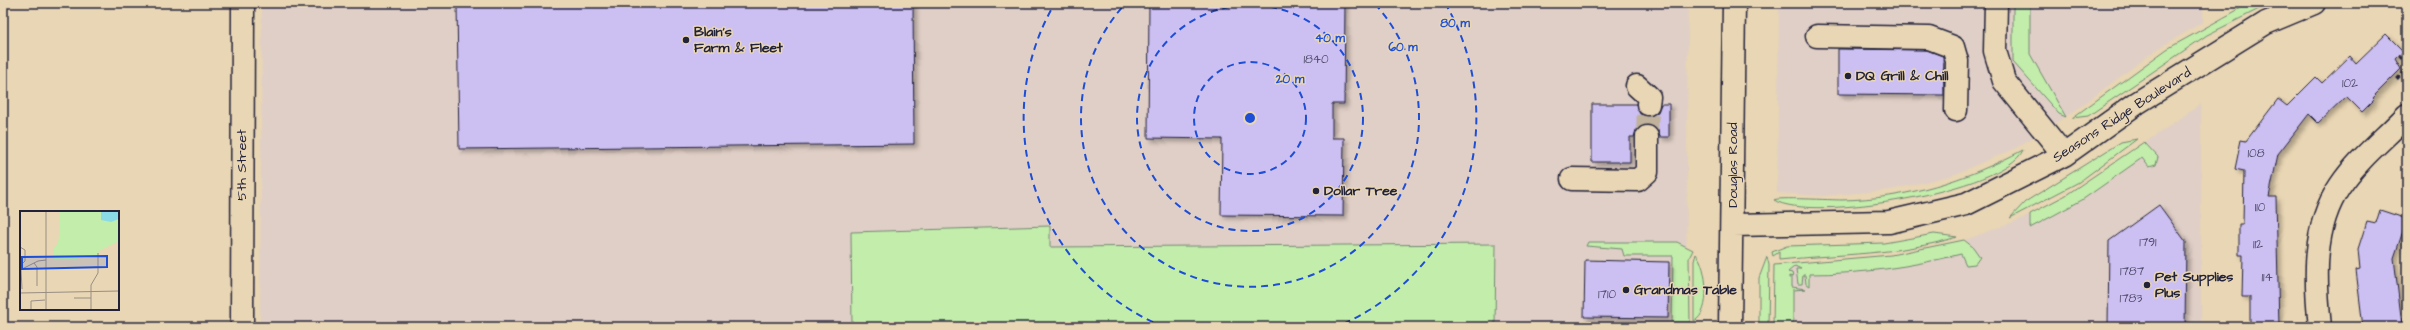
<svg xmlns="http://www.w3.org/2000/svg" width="2410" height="330" viewBox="0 0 2410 330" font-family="'Architects Daughter',sans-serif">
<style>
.built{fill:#e0cfc6}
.green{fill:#c2edaa;stroke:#728872}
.building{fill:#ccbff1;stroke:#22223b;filter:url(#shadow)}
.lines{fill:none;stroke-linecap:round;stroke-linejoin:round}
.minor-tunnel{stroke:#c1b29c;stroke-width:22;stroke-dasharray:22 11;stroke-linecap:butt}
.minor-casing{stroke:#22223b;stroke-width:25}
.path{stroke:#22223b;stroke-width:2.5;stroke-dasharray:4 3;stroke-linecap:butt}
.minor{stroke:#e9d6b4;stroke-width:22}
.ring{fill:none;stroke:#1d4ed8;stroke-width:2;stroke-dasharray:7 5}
.poi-dot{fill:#22223b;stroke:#e9d6b4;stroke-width:1.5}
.labels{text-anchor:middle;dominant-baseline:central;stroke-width:3;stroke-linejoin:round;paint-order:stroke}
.number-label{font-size:12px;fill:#4c4968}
.poi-label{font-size:14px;font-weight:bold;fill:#22223b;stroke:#e9d6b4;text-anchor:start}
.street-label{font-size:14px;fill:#22223b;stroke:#e9d6b4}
.inset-road{fill:none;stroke:#998e84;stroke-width:1}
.view{fill:#1d4ed8;fill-opacity:0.15;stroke:#1d4ed8;stroke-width:2}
.inset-edge{fill:none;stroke:#22223b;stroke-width:2}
.centre{fill:#1d4ed8;stroke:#e9d6b4;stroke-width:2}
.ring-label{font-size:12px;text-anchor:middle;font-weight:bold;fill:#1d4ed8;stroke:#e9d6b4;stroke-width:3;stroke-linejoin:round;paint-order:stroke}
</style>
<defs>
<filter id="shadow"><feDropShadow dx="3.5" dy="3.5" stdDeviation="2" flood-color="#0004"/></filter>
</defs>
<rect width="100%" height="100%" fill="#e9d6b4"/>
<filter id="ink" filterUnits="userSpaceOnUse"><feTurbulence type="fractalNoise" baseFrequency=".025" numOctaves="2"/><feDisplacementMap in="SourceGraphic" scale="8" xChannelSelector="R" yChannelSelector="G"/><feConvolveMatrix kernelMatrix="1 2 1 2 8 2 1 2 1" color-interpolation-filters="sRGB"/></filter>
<g filter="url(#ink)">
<!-- built -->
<path class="built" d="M262 3H1688L1686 327H1495L1496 245 1050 247V226L851 232 852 327H260Z
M1779 3H2203V22L2156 50 2073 112 2016 148 1953 175 1891 190 1822 196 1777 193Z
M2201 104V327H1774L1775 266 1875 260 1960 242 2026 217 2065 198Z"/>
<!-- green -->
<path class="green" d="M2013 3H2030V54L2066 117 2059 114 2013 62Z
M2250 3H2271L2207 35 2088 116 2072 118 2167 49Z
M2137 139 2079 182 2010 218 2025 202 2121 142Z
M2144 142 2158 157 2156 165 2149 167 2142 158 2082 200 2030 228V214L2066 195Z
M2023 150C2005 191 1810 223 1774 200 1776 197 1832 200 1842 200 1906 199 1967 180 2023 150Z
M1050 226V247L1496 244 1495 327H852L851 232Z
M1934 234 1957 237C1899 255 1839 254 1779 260V252L1773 256 1772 252 1787 246 1884 243Z
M1964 240 1973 247 1980 257 1975 264 1966 265 1961 254C1911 267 1862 274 1809 274V286L1806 284 1805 275H1803L1802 284H1798L1796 269H1801L1795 266 1788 272 1792 273 1793 277 1789 276V278H1792V287L1806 289 1793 290V327H1773L1774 265 1891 255Z
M1588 242H1677L1693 250 1689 258 1690 322H1672L1673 256H1624L1622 249 1586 246Z
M1696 254C1707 266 1712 313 1694 321V261Z
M1767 257 1769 265 1768 327H1759V278Z"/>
<!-- building -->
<path class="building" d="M457 3H913L914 144 459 149Z
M1149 3H1345L1344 104H1332V138H1344L1343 216 1221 215 1222 139 1148 138Z
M2386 34 2403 51 2395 59 2401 69 2372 98 2374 100 2362 112 2346 96 2318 123 2309 114 2278 154 2269 197H2276L2279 327H2250V297H2242L2243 255H2239V224H2243L2244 171 2235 169 2241 140 2246 141 2278 99 2287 106 2316 77 2322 83 2350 56 2356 63Z
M1838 49 1927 50 1943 56 1944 95 1838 94Z
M1592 104H1636L1640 114 1647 116 1658 112 1661 104H1669V137H1660L1658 130 1653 126H1641L1636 130 1634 137H1630V162H1592Z
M2159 205 2186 242 2185 327H2108L2109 241Z
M2380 210 2407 219 2394 258 2402 325 2363 327 2356 270 2360 269 2358 249 2367 221 2376 223Z
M1585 260 1669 262 1668 318 1584 317Z"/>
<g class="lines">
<!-- minor-tunnel -->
<path class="minor-tunnel" d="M1647 137 1648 104"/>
<!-- minor casing -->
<g class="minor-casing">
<path id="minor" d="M1996 3 1995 51 2004 81 2064 155
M1817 36 1929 38 1953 47 1957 61 1956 110
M1637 86 1649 97 1648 104
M1572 179 1638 180 1647 172V137
M1733 225 1889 222 1966 204 2064 155 2137 103 2266 23 2314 3
M242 327 243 3
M1730 327 1734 3
M2320 327C2315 280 2312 227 2340 186 2358 159 2385 138 2407 115"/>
</g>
<!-- path -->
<path class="path" d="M2399 56 2407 65
M2397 79 2407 69"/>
<!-- minor -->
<use href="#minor" class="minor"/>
</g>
</g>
<!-- distance rings -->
<g class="ring">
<circle cx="1250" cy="118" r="56"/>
<circle cx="1250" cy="118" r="113"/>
<path d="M1375 4A169 169 0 1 1 1125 4"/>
<path d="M1164 327A226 226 0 0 1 1055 3M1445 3A226 226 0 0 1 1336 327"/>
</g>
<!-- markers -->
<g class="poi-dot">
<circle cx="686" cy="40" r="4"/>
<circle cx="1848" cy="76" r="4"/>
<circle cx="1316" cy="191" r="4"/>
<circle cx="2147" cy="285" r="4"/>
<circle cx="1626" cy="290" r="4"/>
</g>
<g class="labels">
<!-- number labels -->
<g class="number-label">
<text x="1316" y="59">1840</text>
<text x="2350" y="83">102</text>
<text x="2256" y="153">108</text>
<text x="2260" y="207">110</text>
<text x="2148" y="242">1791</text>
<text x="2258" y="244">112</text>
<text x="2132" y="271">1787</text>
<text x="2267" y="277">114</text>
<text x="1607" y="294">1710</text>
<text x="2131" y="298">1783</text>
</g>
<!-- poi labels -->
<g class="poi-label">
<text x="694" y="32">Blain's<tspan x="694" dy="16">Farm &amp; Fleet</tspan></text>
<text x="1856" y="76">DQ Grill &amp; Chill</text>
<text x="1324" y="191">Dollar Tree</text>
<text x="2155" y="277">Pet Supplies<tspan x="2155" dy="16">Plus</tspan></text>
<text x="1634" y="290">Grandmas Table</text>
</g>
<!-- street labels -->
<g class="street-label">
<text transform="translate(2122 115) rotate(-33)">Seasons Ridge Boulevard</text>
<text transform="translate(242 165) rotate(-90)">5th Street</text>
<text transform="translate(1733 165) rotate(-90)">Douglas Road</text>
</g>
</g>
<!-- overview -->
<g transform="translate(20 211)">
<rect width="99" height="99" fill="#e9d6b4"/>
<path d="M40 0H99V30L79 40 78 44 57 45V49H34V37L38 32 40 17Z" fill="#c2edaa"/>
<path d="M81 0H99V8L91 11 81 9Z" fill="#8bdbe7"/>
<path class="inset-road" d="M26 0V99M0 36 5 39V50L0 55M14 52 17 56V75M1 58 2 78M0 59 18 50 26 49M0 82 99 80M54 87H71M11 99V90L25 89M71 99V74L78 62V42"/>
<path class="view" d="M87 45V56L2 58V46Z"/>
<rect width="99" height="99" class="inset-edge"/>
</g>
<circle cx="1250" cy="118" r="6" class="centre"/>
<g class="ring-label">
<text x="1455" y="27">80 m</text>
<text x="1330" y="42">40 m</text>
<text x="1403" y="51">60 m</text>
<text x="1290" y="83">20 m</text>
</g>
<!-- margin -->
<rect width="2410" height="330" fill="none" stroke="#e9d6b4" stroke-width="16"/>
<rect x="8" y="8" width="2394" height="314" fill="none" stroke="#22223b" stroke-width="1.5" filter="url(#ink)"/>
</svg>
